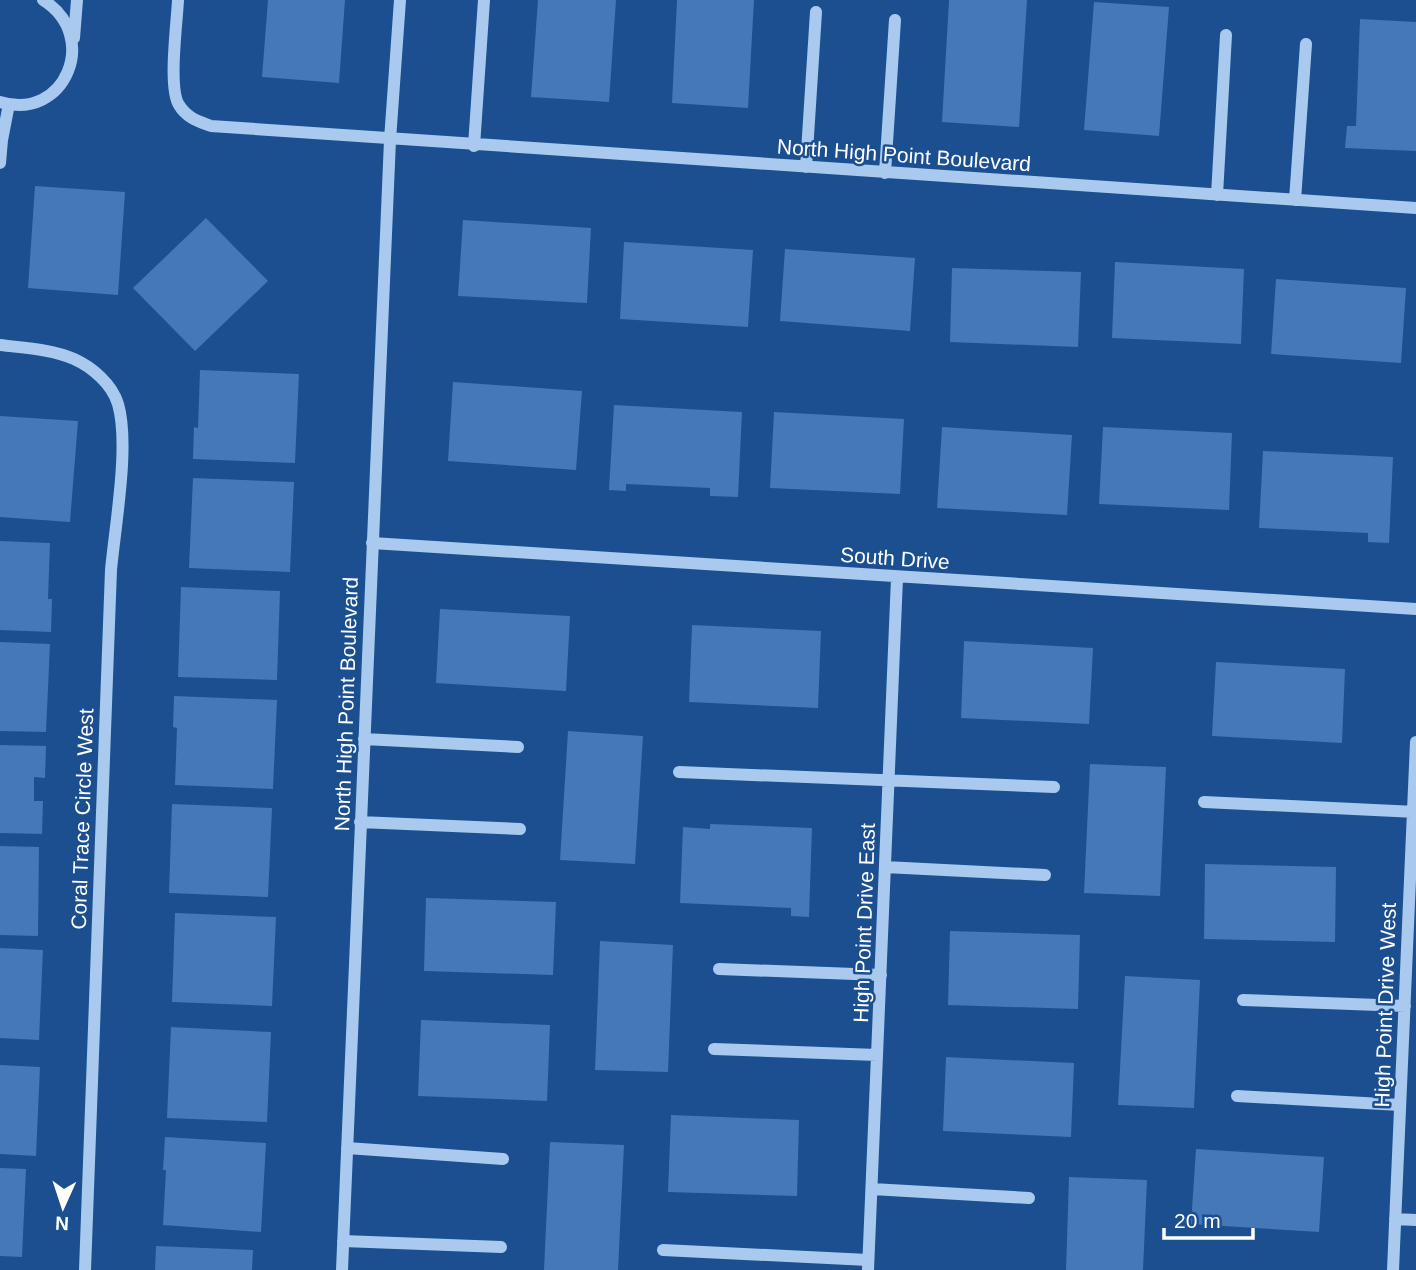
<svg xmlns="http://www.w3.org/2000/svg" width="1416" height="1270" viewBox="0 0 1416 1270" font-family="Helvetica,sans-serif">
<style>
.building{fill:#4478b7}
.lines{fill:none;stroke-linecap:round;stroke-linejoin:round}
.minor{stroke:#a9c9ee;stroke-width:12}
.labels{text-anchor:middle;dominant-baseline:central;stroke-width:5;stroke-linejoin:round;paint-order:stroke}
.street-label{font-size:21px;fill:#fff;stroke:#1b4f8f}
</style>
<rect width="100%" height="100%" fill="#1b4f8f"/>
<!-- building -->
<path class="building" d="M268 0H345L339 83 262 77Z
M538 0H616L609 102 531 97Z
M677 0H754L748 108 672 103Z
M949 0H1027L1019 127 942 122Z
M1094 2 1169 7 1159 136 1084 130Z
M1360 19 1416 22V151L1345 148 1347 126H1356Z
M35 186 125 192 118 295 28 288Z
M206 218 268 281 195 351 133 288Z
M463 220 591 228 587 303 458 296Z
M624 242 753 250 748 327 620 319Z
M785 249 915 258 910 331 780 321Z
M1115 262 1244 269 1241 344 1112 338Z
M952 268 1081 272 1078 347 950 342Z
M1276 279 1406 288 1401 363 1271 354Z
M200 370 299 374 295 463 193 459 194 427 198 428Z
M453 382 582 391 576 470 448 461Z
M614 405 742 412 738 497 710 496V488L626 484V491L609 490Z
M774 412 904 419 900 494 770 488Z
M0 416 78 421 70 522 0 517Z
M942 427 1072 435 1067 515 937 508Z
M1103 427 1232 433 1229 510 1099 504Z
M1263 451 1393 457 1389 543 1368 542V533L1259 528Z
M193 478 294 482 290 572 189 568Z
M0 541 50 543 48 599H52L51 632 0 630Z
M181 587 280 591 277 680 178 677Z
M440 609 570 616 566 691 436 683Z
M692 625 821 631 818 708 689 702Z
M964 641 1093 648 1089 724 961 718Z
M0 642 50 644 46 732 0 731Z
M1216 662 1345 669 1342 743 1212 736Z
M174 696 277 700 273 789 175 785 177 728 173 727Z
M568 731 643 736 635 864 560 860Z
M0 745 46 746 45 778 34 777V801H43L42 834 0 833Z
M1090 764 1166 767 1160 896 1084 893Z
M172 804 272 808 268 897 169 893Z
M710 824 812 828 809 917 791 916V908L680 903 683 827 710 829Z
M0 846 39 847 38 936 0 935Z
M1205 864 1336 867 1335 942 1204 939Z
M426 898 556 902 553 975 424 971Z
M175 913 276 917 272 1006 172 1002Z
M950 931 1080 935 1078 1009 948 1005Z
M600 941 673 945 668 1072 595 1070Z
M0 948 43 950 39 1040 0 1038Z
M1125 976 1200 980 1194 1108 1118 1105Z
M421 1020 550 1025 547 1101 418 1096Z
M171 1027 271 1032 267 1122 167 1118Z
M946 1057 1074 1063 1071 1137 943 1131Z
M0 1065 40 1067 36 1156 0 1154Z
M671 1115 799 1120 797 1196 668 1192Z
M165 1137 266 1143 261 1232 163 1225 166 1170H163Z
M550 1142 624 1145 618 1270H544Z
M1196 1149 1324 1157 1319 1232 1191 1224Z
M0 1168 26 1169 22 1257 0 1256Z
M1069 1177 1147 1180 1143 1270H1066Z
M156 1246 253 1250 252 1270H155Z"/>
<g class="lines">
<!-- minor -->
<path class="minor" d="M178 0C177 23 168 88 179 105 187 118 198 121 211 126L1416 208
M74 38 77 0
M0 102C65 122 101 36 43 0
M474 146 484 0
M0 163 2 140 9 104
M806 167 816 12
M885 173 895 20
M1217 195 1226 35
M1295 200 1306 44
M0 345C24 348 51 349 74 359 92 367 112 384 118 404 130 445 115 526 111 570L85 1270
M372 543 1416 609
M364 739 518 747
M679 772 1054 787
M1204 802 1416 812
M360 822 520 829
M885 867 1045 875
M719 969 881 975
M1243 1000 1405 1006
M714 1049 877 1055
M1237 1096 1400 1105
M347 1148 503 1159
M872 1189 1029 1198
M1395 1219 1416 1220
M343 1241 501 1247
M663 1250 868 1260
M342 1270 390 140 400 0
M868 1270 897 578
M1393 1270 1416 742"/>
</g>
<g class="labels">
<!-- street labels -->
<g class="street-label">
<text transform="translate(904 155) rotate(4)">North High Point Boulevard</text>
<text transform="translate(895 558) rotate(4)">South Drive</text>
<text transform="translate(346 704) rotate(-88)">North High Point Boulevard</text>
<text transform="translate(82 819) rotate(-88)">Coral Trace Circle West</text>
<text transform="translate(864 923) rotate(-88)">High Point Drive East</text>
<text transform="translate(1385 1005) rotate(-88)">High Point Drive West</text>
</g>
</g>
<!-- north arrow -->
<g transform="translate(63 1207) rotate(183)" stroke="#1b4f8f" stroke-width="5" paint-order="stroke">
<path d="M0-5L12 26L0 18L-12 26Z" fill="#ffffff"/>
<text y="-10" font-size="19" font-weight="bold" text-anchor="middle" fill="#ffffff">N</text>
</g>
<!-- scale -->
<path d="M1164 1228v10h89v-10" fill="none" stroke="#ffffff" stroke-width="3.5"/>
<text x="1174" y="1228" font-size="21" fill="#ffffff" stroke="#1b4f8f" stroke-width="5" paint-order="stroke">20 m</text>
</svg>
